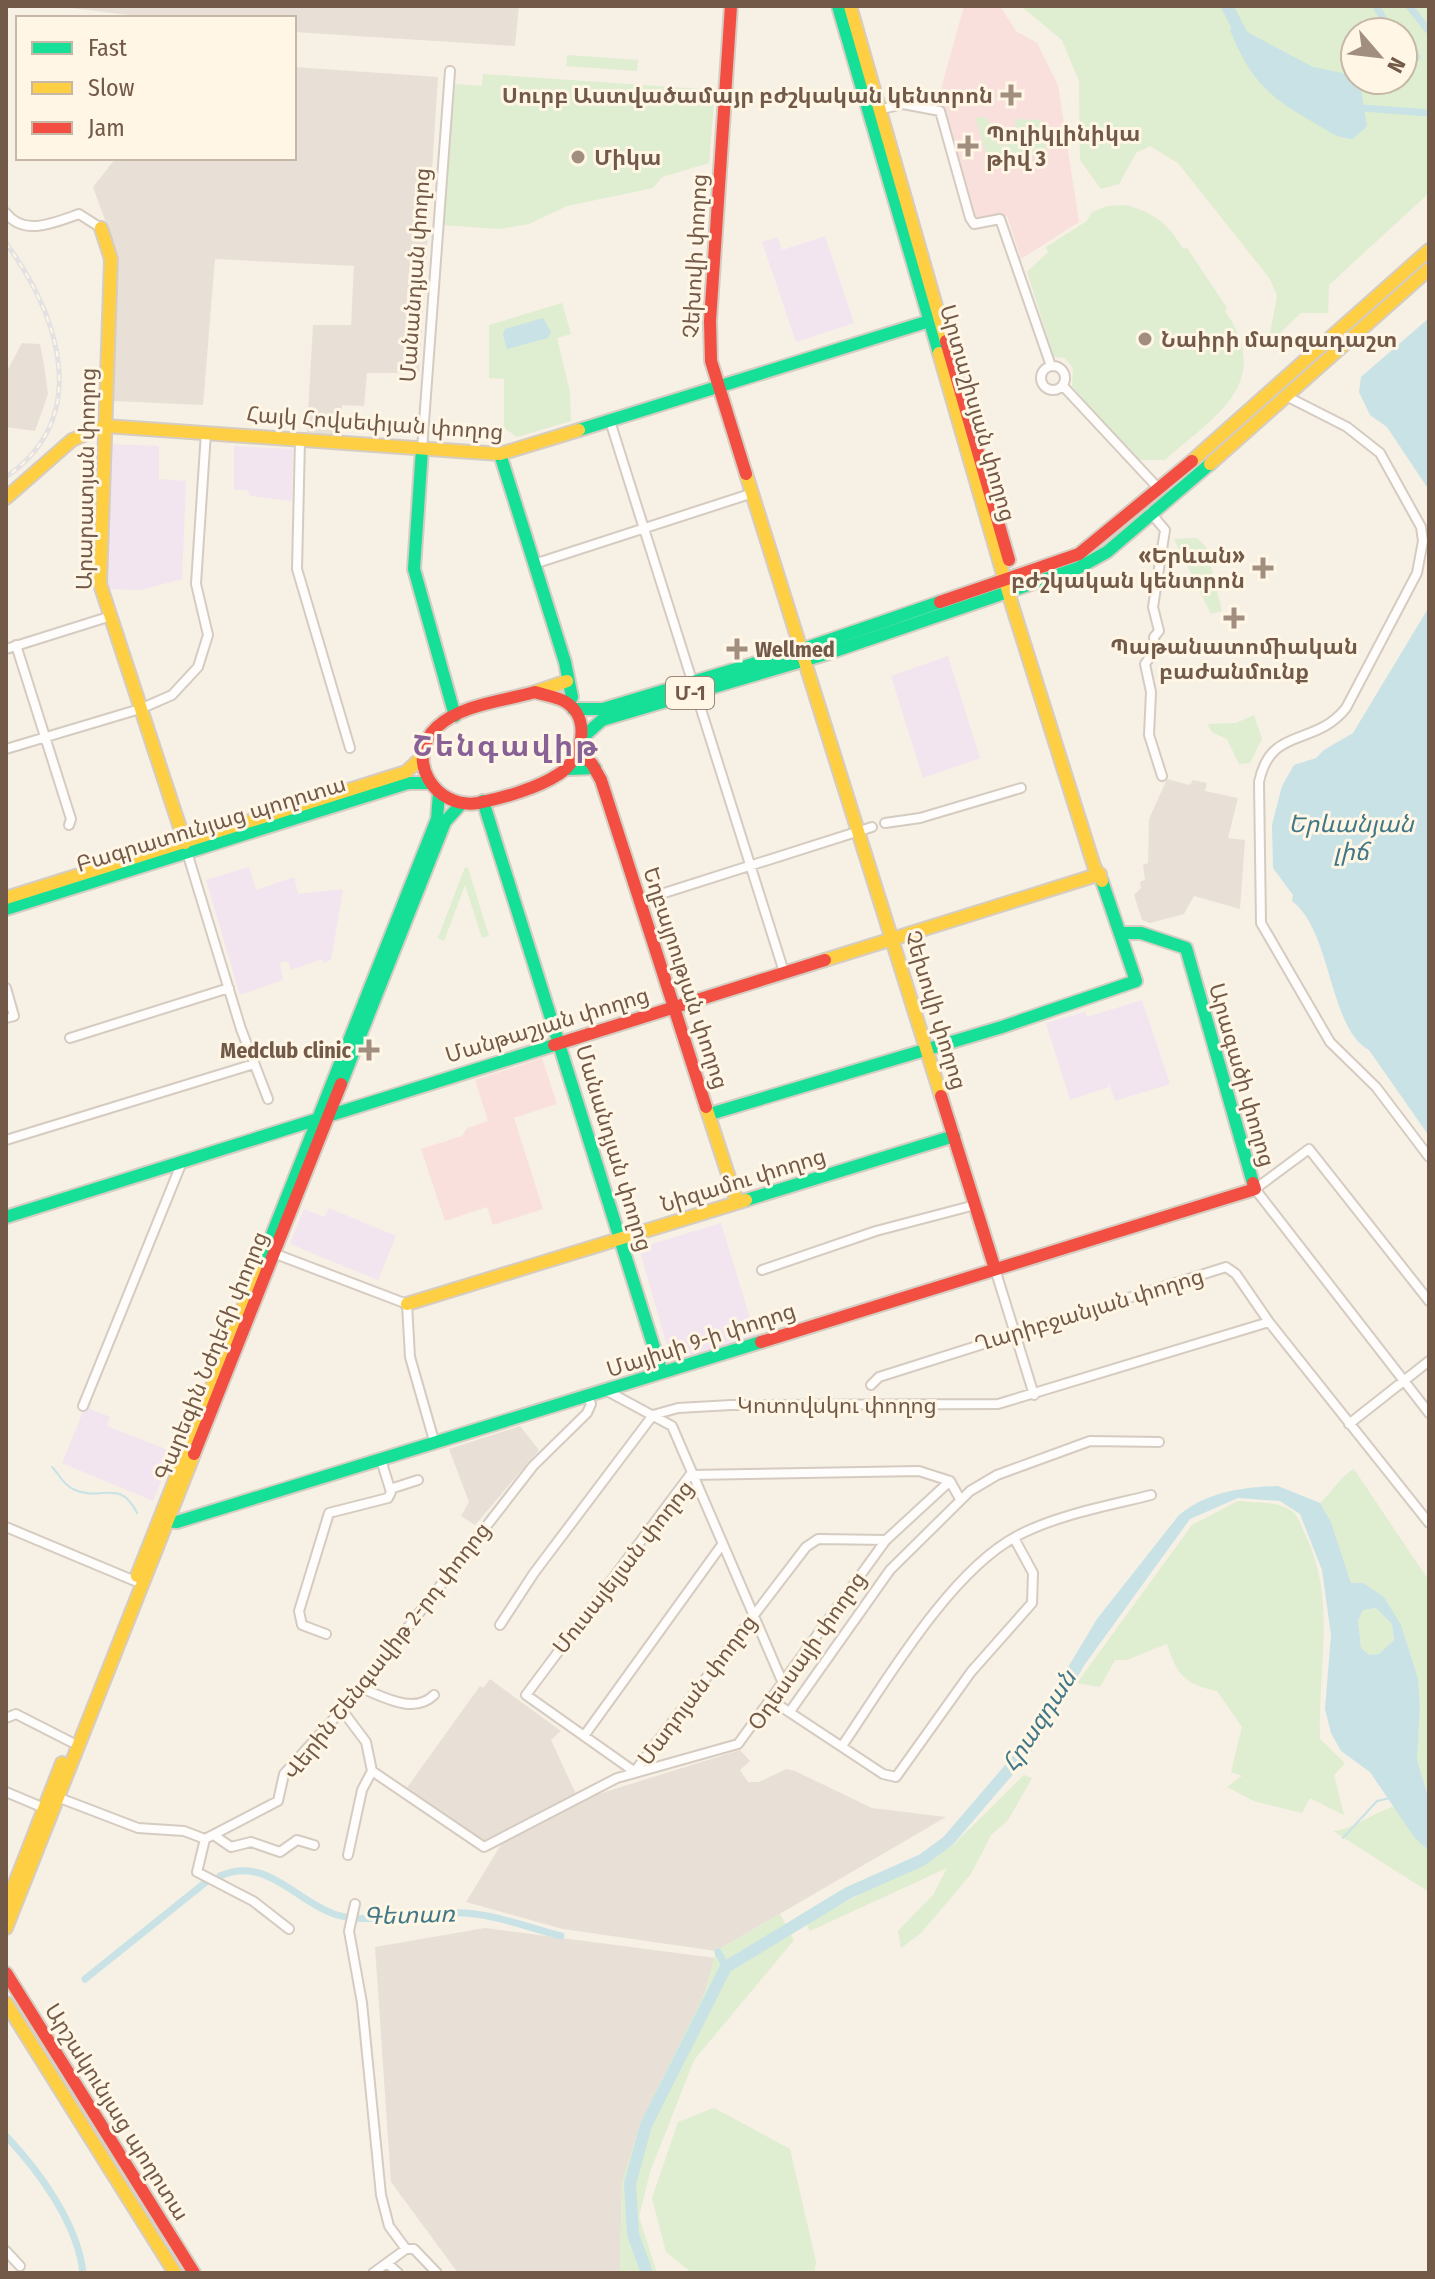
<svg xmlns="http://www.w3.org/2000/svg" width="1435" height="2279" viewBox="0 0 1435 2279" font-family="'Fira Sans Condensed','Noto Sans Armenian',sans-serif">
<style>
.industrial{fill:#e8e0d7}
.education{fill:#f3e5ef}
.medical{fill:#f9e0dc}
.green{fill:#dfedd0;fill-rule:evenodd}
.water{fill:#c8e2e6;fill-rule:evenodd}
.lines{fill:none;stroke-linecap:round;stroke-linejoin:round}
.stream{stroke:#c8e2e6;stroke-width:2}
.canal{stroke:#c8e2e6;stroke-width:7}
.river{stroke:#c8e2e6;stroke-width:12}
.street-casing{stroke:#d5cbc1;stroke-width:12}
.fast-casing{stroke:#d6cdc2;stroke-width:16}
.slow-casing{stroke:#d6cdc2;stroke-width:16}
.jam-casing{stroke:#d6cdc2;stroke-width:16}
.street{stroke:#fefdfb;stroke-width:8}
.fast{stroke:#16e098;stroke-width:12}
.slow{stroke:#ffcf43;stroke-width:12}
.jam{stroke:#f24e42;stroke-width:12}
.rail-casing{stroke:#e4e1e3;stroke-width:5}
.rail{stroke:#fff6e6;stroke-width:2;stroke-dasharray:6;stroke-linecap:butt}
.poi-dot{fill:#a18e7e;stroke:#fff6e6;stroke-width:3}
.labels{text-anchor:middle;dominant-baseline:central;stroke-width:6;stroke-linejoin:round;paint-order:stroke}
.shield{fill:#fff6e6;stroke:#9d8877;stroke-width:2}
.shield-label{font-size:20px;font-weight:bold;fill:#735947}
.poi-label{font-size:22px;font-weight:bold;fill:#735947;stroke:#fff6e6;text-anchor:start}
.street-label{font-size:22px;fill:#735947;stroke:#fff6e6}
.water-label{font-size:24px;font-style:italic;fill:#407887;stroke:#fff6e6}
.district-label{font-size:30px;font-weight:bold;letter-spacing:2px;fill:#886297;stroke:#fff6e6}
</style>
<rect width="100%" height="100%" fill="#f6f0e5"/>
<!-- industrial -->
<path class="industrial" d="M55 6H519L515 46 294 32V18H153Z
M294 67 438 77 419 373H367L364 406 342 405 340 435 307 432 313 325H351L354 266 215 259 203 405 112 401 117 253 93 187 116 158H294Z
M22 343 40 344 44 365 48 394 35 431 6 427V373Z
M1167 779 1190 785 1193 780 1207 783 1205 791 1238 798 1228 838 1245 840 1240 909 1194 896 1184 914 1150 923 1142 920 1134 895 1141 888 1140 882 1145 880 1143 865 1148 863 1149 819Z
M520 1426 539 1450 475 1525 461 1516 469 1502 449 1449Z
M490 1679 561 1731 551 1740 576 1794 483 1841 406 1789 480 1686 483 1688Z
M740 1750 750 1761 740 1770 748 1782H759L786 1769 795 1771 872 1808 946 1817 716 1951 563 1929 466 1902 502 1843 592 1796Z
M485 1928 715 1958 704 1995 622 2182 620 2273H458L391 2182 375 1947Z"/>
<!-- education -->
<path class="education" d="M825 236 854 323 796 342 762 242 777 237 782 250Z
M109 444 159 446V479L186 481 182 579 141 590 105 589Z
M234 446 293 449 292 501 250 496 247 490H234Z
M948 656 980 758 923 778 891 676Z
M249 867 256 890 294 877 298 894 343 889 331 960 324 963 322 959 291 970 288 961 280 963 283 980 240 995 206 880Z
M1142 1000 1170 1084 1115 1101 1109 1083V1087L1070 1100 1046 1023 1085 1012 1087 1017Z
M329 1208 396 1236 378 1280 290 1244 304 1209 324 1217Z
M721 1223 756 1338 671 1360 639 1248Z
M85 1407 110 1417 107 1426 173 1452 153 1501 62 1463Z"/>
<!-- medical -->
<path class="medical" d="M964 6H1000L1016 31 1037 43 1058 85 1079 222 1021 259 1007 216 971 225 937 103Z
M542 1058 557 1104 514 1118 543 1209 493 1225 487 1207 445 1221 421 1149 462 1136 467 1128 488 1121 475 1080Z"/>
<!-- green -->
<path class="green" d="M1021 6H1428L1429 193 1329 285 1328 313H1301L1275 338 1270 334 1277 296 1270 279 1178 163 1150 146 1136 153 1119 184 1101 189 1080 160 1079 81 1062 40ZM1355 32H1403V80H1355Z
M567 55 638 60 637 71 566 66Z
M483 74 715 90 709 163 662 177 653 188 567 206 529 224 499 229 442 225 455 84 482 86Z
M975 117 988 118 996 142 1003 146 1015 138V119L1041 120 1047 153 990 166Z
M1125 205C1154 212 1168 224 1183 249L1187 248 1227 308 1225 311C1275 383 1215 416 1165 460H1135L1072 386 1073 368 1065 358 1054 357 1027 272 1048 252 1046 247 1087 221 1092 212 1108 206Z
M562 303 571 334 557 338 570 392 571 421 517 437 504 428V379L489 378V325Z
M1197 538 1206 547 1222 611 1211 614 1174 539Z
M1254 715 1262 739 1250 763 1239 764 1227 739 1212 732 1207 724 1236 723Z
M465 867 468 868 489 936 482 938 465 885 444 941 438 938Z
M1354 1469 1429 1581V1799L1417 1760 1420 1707 1418 1678 1401 1625 1351 1583 1331 1522 1320 1503C1333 1492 1340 1476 1354 1469Z
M1238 1501C1255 1503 1277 1501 1292 1511 1298 1516 1301 1525 1304 1532 1338 1599 1317 1669 1320 1739L1345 1763 1334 1775 1344 1815 1310 1798 1302 1813 1254 1801 1227 1787 1242 1776 1231 1772 1242 1727 1217 1691C1185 1684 1177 1675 1167 1644L1126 1660H1115L1100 1687 1077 1683 1192 1525Z
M1376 1608 1392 1624 1394 1640 1379 1654 1369 1655 1361 1648 1358 1621 1363 1610Z
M1024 1775 1032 1778 1008 1820 991 1835 971 1874 921 1933 901 1948 898 1931 933 1895 947 1868 810 1931 806 1923 952 1846Z
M1396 1806 1414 1837 1429 1851V1892L1333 1831C1357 1829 1372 1812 1396 1806Z
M780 1914 794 1940 694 2060 650 2172 639 2217 657 2273H620L622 2182 640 2123 704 1995 716 1951Z
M714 2108 790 2149 816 2262 814 2273H692L666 2252 652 2198 678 2122Z"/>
<!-- water -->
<path class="water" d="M1234 25 1313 67 1352 75 1360 83 1367 126 1353 139C1336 138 1328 131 1313 122 1268 97 1250 79 1230 30Z
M543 318 551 332 548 338 507 349 503 335 505 329Z
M1429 318V490L1387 427 1370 415 1359 392 1361 377Z
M1429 607V1136L1369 1050C1329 1029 1332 931 1292 901L1293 895 1273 868 1272 825 1282 786 1294 765 1316 758 1324 750 1353 733Z
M1278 1486 1320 1503 1331 1522 1351 1583H1363L1384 1597 1401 1625 1418 1678 1420 1707 1417 1760 1429 1799V1851L1414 1837 1370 1772 1341 1751 1331 1733 1325 1709 1331 1635 1322 1570 1300 1514 1280 1501 1238 1498 1190 1519 1085 1664 1060 1706 1049 1699 1097 1619 1179 1515C1207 1492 1242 1487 1278 1486ZM1376 1608 1392 1624 1394 1640 1379 1654 1369 1655 1361 1648 1358 1621 1363 1610Z"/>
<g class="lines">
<!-- stream -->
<path class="stream" d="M52 1467C60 1475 63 1485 75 1490 102 1502 119 1477 137 1513
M1343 1838 1377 1801 1390 1798"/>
<!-- canal -->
<path class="canal" d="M1376 6 1391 32
M1409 6 1429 31
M1403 43 1417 57
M1363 108 1429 113
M220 1876C266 1855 296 1902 337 1915 372 1925 425 1910 465 1913 497 1915 530 1928 561 1936
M718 1952 726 1967
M85 1979 206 1882
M6 2136C39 2171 78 2224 83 2273"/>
<!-- river -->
<path class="river" d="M1227 6 1243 37
M647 2273 633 2234 630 2184 646 2125 726 1967 848 1893 922 1860 948 1841 1025 1751 1062 1689"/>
<!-- street casing -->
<g class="street-casing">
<path id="street" d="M878 110 903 104 940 111 970 218 974 224 1000 219 1051 366
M6 213C24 237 56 222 79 214L101 228
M1041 378a12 12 0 1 1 24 0a12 12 0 1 1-24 0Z
M1063 386 1159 489
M1286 396 1347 427 1380 453 1421 527 1423 541 1417 573 1346 708C1314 748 1271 725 1259 782L1261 923 1330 1042 1376 1087 1429 1157
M610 421 784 972
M300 440 297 569 350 748
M422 449 450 71
M1150 512 1165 530 1153 607 1159 631 1154 637 1155 650 1145 664 1151 692 1149 735 1162 776
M534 564 753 493
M16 645 71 819 69 825
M6 649 108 617
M6 749 140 709 172 695 198 667 208 635 196 584 206 432
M885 823 920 818 1021 788
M186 849 241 1029 268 1099
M639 901 872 827
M6 988 14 1016 6 1018
M70 1038 229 988
M6 1140 254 1064
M273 1253 407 1304 410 1357 435 1444
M995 1269 1034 1395
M762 1270 876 1231 975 1205
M1429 1301 1309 1149 1255 1189 1429 1413
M871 1385 879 1377 1226 1267 1236 1274 1269 1322 1429 1523
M607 1391 672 1426 782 1681
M83 1406 182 1162
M1349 1424 1429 1361
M390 1489 418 1480
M6 1527 135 1581
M500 1625 534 1573 653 1415 678 1408 731 1405 998 1404 1269 1322
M326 1634 302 1625 299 1611 329 1513 388 1498 391 1492 381 1460
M361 1688C384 1697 414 1715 434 1695
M771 1700 883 1774 896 1777 971 1672 1032 1603 1033 1573 1014 1538
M342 1710 366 1742 372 1771 362 1790 348 1855
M791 1710 890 1570 970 1491 997 1475 1090 1441 1159 1442
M6 1718 16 1714 71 1742
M584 1736 721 1546
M842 1746C885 1683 949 1572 1017 1536 1056 1515 1108 1506 1151 1495
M372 1771 484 1847 617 1778 738 1744 886 1540 950 1481
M635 1771 806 1547 818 1539 886 1540
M635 1772 526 1695 690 1475 919 1471 950 1481 960 1499
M6 1792 44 1808
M57 1797 138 1828 184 1831 205 1839 278 1801 284 1774 357 1693 533 1466 587 1413 591 1404 588 1397
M215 1836 231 1847 251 1842 280 1852 297 1840 314 1845
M205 1839 197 1872 253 1901 289 1929
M355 1904 349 1931 362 2003 381 2195 389 2226 406 2249
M406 2249H414L437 2273
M6 2251 20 2266
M387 2263 398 2273
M373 2273 406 2249"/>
</g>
<!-- fast casing -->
<g class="fast-casing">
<path id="fast" d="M838 6 939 353
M579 430 939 318
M422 449 414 569 455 716
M500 454 565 662 572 697 569 704
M573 709H603L809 647 940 602
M582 738 602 720 826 654 1078 568 1107 552 1210 464
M568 769 595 768
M483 801 661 1370
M6 909 408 783H429
M1120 933H1141L1186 948 1253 1183
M341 1084 445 822 461 804
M710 1114 1002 1027 1136 981 1102 881
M746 1200 954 1136
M6 1217 554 1045
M260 1265 437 819 439 793
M160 1521 177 1522 761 1342"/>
</g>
<!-- slow casing -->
<g class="slow-casing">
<path id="slow" d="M850 6 946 341
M101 228 111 259 100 584 185 843
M939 353 1012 605 1094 866 1102 881
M1192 461 1429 250
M1210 464 1429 269
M746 474 941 1096
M6 498 72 440 105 426 500 454 579 430
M535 692 567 681
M6 898 406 772 421 758
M825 960 1100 874
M706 1107 737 1202
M407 1304 746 1200
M137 1576 260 1265
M6 1906 62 1763
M6 1928 194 1454
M6 2003 175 2273"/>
</g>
<!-- jam casing -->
<g class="jam-casing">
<path id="jam" d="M731 6 710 321 711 361 746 474
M946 341 1009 560
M940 602 1079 554 1192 461
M535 692C544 695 556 697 564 701 593 717 582 760 559 774 538 788 503 798 478 803 435 810 403 758 437 727 462 704 504 701 535 692Z
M579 752 592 764 601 780 706 1107
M554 1045 825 960
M941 1096 995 1269
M761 1342 1255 1189 1253 1183
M194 1454 341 1084
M6 1973 194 2273"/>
</g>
<!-- street -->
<use href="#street" class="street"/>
<!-- fast -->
<use href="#fast" class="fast"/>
<!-- slow -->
<use href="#slow" class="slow"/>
<!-- jam -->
<use href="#jam" class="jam"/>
<!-- rail casing -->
<g class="rail-casing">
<path id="rail" d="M6 243C59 316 93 417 6 477"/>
</g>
<!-- rail -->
<use href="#rail" class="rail"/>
</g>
<!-- markers -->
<g class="poi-dot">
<path d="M1007 83h8v8h8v8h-8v8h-8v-8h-8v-8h8z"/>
<path d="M964 134h8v8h8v8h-8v8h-8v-8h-8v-8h8z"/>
<circle cx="578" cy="157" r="8"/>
<circle cx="1145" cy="339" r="8"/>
<path d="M1259 556h8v8h8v8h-8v8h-8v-8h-8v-8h8z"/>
<path d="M1230 606h8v8h8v8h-8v8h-8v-8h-8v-8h8z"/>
<path d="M733 637h8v8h8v8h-8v8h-8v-8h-8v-8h8z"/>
<path d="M365 1038h8v8h8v8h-8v8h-8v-8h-8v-8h8z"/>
</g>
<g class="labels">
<!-- shield labels -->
<rect class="shield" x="666" y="677" width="48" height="32" rx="6"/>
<g class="shield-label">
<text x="690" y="693">Մ-1</text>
</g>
<!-- poi labels -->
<g class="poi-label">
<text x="993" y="95" text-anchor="end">Սուրբ Աստվածամայր բժշկական կենտրոն</text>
<text x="986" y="133">Պոլիկլինիկա<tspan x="986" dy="25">թիվ 3</tspan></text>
<text x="594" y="157">Միկա</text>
<text x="1161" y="339">Նաիրի մարզադաշտ</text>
<text x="1245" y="555" text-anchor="end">«Երևան»<tspan x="1245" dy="25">բժշկական կենտրոն</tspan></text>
<text x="1234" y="646" text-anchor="middle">Պաթանատոմիական<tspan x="1234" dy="25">բաժանմունք</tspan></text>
<text x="755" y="649">Wellmed</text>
<text x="351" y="1050" text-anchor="end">Medclub clinic</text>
</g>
<!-- street labels -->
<g class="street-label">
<text transform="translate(695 256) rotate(-87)">Չեխովի փողոց</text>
<text transform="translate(415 275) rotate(-86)">Մանանդյան փողոց</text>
<text transform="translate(978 413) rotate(74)">Արտաշիսյան փողոց</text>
<text transform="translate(375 423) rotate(4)">Հայկ Հովսեփյան փողոց</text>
<text transform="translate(86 479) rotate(-89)">Արարատյան փողոց</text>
<text transform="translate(211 824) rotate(-17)">Բագրատունյաց պողոտա</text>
<text transform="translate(686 978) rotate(72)">Եղբայրության փողոց</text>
<text transform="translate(936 1010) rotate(73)">Չեխովի փողոց</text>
<text transform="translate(547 1025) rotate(-17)">Մանթաշյան փողոց</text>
<text transform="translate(1242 1075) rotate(74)">Արագածի փողոց</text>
<text transform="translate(614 1148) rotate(73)">Մանանդյան փողոց</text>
<text transform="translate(743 1180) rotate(-17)">Նիզամու փողոց</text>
<text transform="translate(1089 1310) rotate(-17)">Ղարիբջանյան փողոց</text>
<text transform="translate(701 1340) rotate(-18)">Մայիսի 9-ի փողոց</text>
<text transform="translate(211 1356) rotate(-68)">Գարեգին Նժդեհի փողոց</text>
<text x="837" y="1405">Կոտովսկու փողոց</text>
<text transform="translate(623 1567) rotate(-52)">Մուսայելյան փողոց</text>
<text transform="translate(387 1651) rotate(-52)">Վերին Շենգավիթ 2-րդ փողոց</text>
<text transform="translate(807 1651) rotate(-55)">Օդեսսայի փողոց</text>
<text transform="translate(697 1690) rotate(-53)">Մադոյան փողոց</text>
<text transform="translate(117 2112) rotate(58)">Արշակունյաց պողոտա</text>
</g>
<!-- water labels -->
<g class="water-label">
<text x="1351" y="824">Երևանյան<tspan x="1351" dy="28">լիճ</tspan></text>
<text transform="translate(1039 1721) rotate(-57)">Հրազդան</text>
<text transform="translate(409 1915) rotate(-2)">Գետառ</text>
</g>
<!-- district labels -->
<g class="district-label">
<text x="506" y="746">Շենգավիթ</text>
</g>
</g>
<!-- border -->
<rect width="1435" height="2279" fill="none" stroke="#735947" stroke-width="16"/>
<!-- legend -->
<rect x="16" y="16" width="280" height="144" fill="#fff6e6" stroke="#c7b7a6" stroke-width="2"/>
<rect x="32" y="42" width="40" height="12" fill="#16e098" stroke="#c7b7a6" stroke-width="2"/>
<text x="88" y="56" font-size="24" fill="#735947">Fast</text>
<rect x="32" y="82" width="40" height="12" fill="#ffcf43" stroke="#c7b7a6" stroke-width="2"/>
<text x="88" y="96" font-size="24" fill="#735947">Slow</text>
<rect x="32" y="122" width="40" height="12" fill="#f24e42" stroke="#c7b7a6" stroke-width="2"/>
<text x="88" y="136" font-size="24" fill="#735947">Jam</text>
<!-- north arrow -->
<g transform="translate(1379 56) rotate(118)"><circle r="38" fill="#fff6e6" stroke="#c7b7a6" stroke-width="2"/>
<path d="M0-6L14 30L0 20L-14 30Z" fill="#a18e7e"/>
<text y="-12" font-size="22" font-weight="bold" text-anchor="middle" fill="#735947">N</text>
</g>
</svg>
